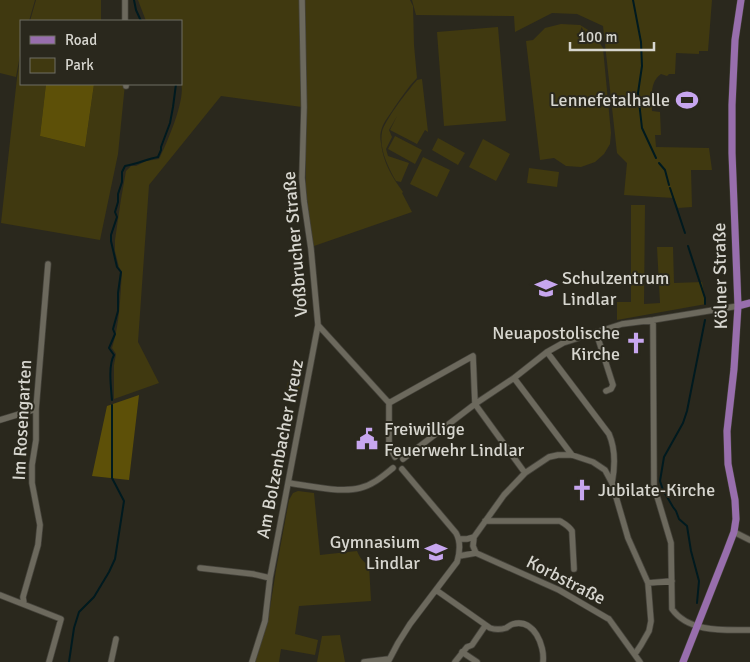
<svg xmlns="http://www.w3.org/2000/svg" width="750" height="662" viewBox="0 0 750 662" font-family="Signika,sans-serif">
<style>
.green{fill:#403910}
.forest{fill:#5d5008}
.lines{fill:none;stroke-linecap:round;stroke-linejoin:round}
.stream{stroke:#001a1f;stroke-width:2}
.minor-casing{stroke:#45433b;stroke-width:7}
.major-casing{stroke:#45433b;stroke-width:8}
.minor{stroke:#6c695d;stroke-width:5.5}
.major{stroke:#986ead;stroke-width:7}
.labels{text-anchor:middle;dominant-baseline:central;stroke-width:4;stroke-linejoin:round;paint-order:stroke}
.poi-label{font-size:18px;fill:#d7d6cf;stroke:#2a281d;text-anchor:end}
.street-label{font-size:18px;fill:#d7d6cf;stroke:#2a281d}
</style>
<rect width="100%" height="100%" fill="#2a281d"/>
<!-- green -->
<path class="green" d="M0 0H35L29 21H21V50L16 77 0 73Z
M36 0H101V21H30Z
M138 0H300L302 107 221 96 149 185 138 342 159 383 114 399V365L116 354 112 348C120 322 120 299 122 272L119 267 115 251V240L121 199 126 171 131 166H136L146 161 159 159C167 143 186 99 181 83V21H146Z
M304 0H410L413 6 414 45 417 78C408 87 401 98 394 108 390 115 384 121 382 128 380 133 380 138 381 143 383 162 392 177 403 192L402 193 412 212 314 246 312 244 306 190Z
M412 0H712L708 51H699V54L676 53 675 74H669L667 76 661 74C649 82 652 99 652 111L660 112 661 135H655L656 147 709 148 712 170H691L692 207 678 208 674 198 624 195 627 163 617 153 603 26 577 14 552 13 515 32 514 16 416 15Z
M561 24 580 25 593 33 603 48 611 133 610 144 604 154 595 162 581 167 566 166 554 158 540 160 526 41 533 40 545 28Z
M498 27 506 121 444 126 437 32Z
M21 54V84H46L40 136 85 147 94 84H125L118 154 100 240 1 223 17 78Z
M422 79 428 132 425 130 417 144 390 130 397 116 389 130 392 137 386 149 388 156 409 163 401 182 396 181C388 167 379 149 382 132 384 121 409 89 417 80Z
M395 136 422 150 415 164 388 149Z
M438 138 465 153 458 165 432 150Z
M483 139 510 154 496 181 469 167Z
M423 157 450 170 437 197 410 184Z
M529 168 559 172 557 187 527 183Z
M631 205H645L644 304 660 303 657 247H673L674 283 702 282 706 304 617 320V302H631Z
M288 382 301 384 298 395 292 399 285 398Z
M298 491 314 493 320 555 357 551C360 558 363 562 369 565L371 601 299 606 295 634 318 640 315 655 281 649 279 662H255L268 621 276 570 289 500 293 493Z
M340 635 345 662H317L322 636Z"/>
<!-- forest -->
<path class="forest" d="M46 84H94L85 147 40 136Z
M139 395 129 480 92 476 107 406Z"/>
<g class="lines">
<!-- stream -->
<path class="stream" d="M134 0 136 10 141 21
M633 0 641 42 642 66 638 93 642 128 656 158
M659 163 665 170 669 185
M670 188 685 233
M688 246 705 298V304
M112 400C111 387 108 366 114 355L109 348 115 334 113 329 118 311V293L121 272 117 267 111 241V235L117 217 115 212 118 202V194L122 182V172L125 166C137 164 147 159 158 157L161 150V147L170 123 173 107 176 84
M697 603 699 581 691 551 687 526 679 519 676 511 673 507 663 490 660 481 664 457 683 423 687 411 705 320
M69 662 74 628 79 612 94 597 109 572 115 559 124 501 112 478V405"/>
<!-- minor casing -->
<g class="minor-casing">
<path id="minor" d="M125 0V21
M126 86V84
M653 320 654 486 671 543 672 609C689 633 725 630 750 630
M318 325 389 403V446L395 457
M596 332 613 385 611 389 606 391
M547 352 609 434C616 450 615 467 612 483
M514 378 572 455
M389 403 473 356 475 404 525 473
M0 420 36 409
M403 459 475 404 514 378 547 352 563 343 622 324 653 320 738 306
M289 483C309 486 341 493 360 488 373 485 383 476 393 468
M485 521H560C565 524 569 526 572 531L574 569
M734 532 750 540
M474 537 473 546 476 553
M459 539H467L474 537 504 495 525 473 549 457 558 455H572L593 462 605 470 612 483 628 538 648 583 651 621 649 631 641 645 635 654
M459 556 476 553 559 590 607 618 609 619 640 662
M200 568 253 574 270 578
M648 583 672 581
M436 590 490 628C496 630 500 630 506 628 508 627 510 625 513 624 534 618 545 646 543 662
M0 595 61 619 49 662
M24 604 23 597 38 545 40 525 32 483V465L36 440V409L48 264
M462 652 477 662
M111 662 116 639
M252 662 265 621 270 578 318 325 311 249 304 201 302 178 304 107 302 0
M364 662 389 659
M388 662 398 643 410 624 457 562C460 552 461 542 456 533L402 469
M455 662 467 647 472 645 485 626"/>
</g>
<!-- major casing -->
<g class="major-casing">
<path id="major" d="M738 306 750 303
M683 662 726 553 734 532 736 519 735 500 728 464 727 431 734 369 738 306 732 153V105L735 40 741 0"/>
</g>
<!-- minor -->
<use href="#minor" class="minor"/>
<!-- major -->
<use href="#major" class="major"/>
</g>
<!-- icons -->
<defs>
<g id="stadium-bare" transform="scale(1.725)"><path d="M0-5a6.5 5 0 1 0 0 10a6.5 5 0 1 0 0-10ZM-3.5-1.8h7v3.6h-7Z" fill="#c7a6ef" stroke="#2a281d" stroke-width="2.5" paint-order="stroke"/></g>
<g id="school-bare" transform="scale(1.725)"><path d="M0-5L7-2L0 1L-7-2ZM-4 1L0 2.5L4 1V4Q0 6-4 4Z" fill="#c7a6ef" stroke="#2a281d" stroke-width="2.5" paint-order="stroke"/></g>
<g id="church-bare" transform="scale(1.725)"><path d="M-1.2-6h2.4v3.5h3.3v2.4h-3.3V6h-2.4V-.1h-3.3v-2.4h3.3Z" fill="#c7a6ef" stroke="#2a281d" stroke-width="2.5" paint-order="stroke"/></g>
<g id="civic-bare" transform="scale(1.725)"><path d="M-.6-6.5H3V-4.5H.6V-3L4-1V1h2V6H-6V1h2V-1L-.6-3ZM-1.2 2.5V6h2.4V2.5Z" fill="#c7a6ef" stroke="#2a281d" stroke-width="2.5" paint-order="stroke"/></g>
</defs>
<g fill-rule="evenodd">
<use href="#stadium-bare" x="687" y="100"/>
<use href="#school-bare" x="546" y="288"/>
<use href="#church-bare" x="636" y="343"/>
<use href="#civic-bare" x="367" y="439"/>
<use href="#church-bare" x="582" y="490"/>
<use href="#school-bare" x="436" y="552"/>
</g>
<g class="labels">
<!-- poi labels -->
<g class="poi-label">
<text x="670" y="100">Lennefetalhalle</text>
<text x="562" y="278" text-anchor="start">Schulzentrum<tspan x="562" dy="21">Lindlar</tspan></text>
<text x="620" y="333">Neuapostolische<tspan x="620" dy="21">Kirche</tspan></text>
<text x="384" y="429" text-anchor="start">Freiwillige<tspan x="384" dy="21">Feuerwehr Lindlar</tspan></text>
<text x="598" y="490" text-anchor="start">Jubilate-Kirche</text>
<text x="420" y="542">Gymnasium<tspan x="420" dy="21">Lindlar</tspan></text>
</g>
<!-- street labels -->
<g class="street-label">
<text transform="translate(295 244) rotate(-95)">Voßbrucher Straße</text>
<text transform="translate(720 276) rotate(-91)">Kölner Straße</text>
<text transform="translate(22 420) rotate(-87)">Im Rosengarten</text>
<text transform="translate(280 449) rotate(-79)">Am Bolzenbacher Kreuz</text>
<text transform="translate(566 580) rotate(27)">Korbstraße</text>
</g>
</g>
<!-- legend -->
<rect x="20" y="20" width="162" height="65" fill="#2a281d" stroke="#6f6e64"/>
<rect x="30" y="36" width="25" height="8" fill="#986ead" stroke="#6f6e64"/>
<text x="65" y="45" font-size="15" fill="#d7d6cf">Road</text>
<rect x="30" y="58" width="25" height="15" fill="#403910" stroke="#6f6e64"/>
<text x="65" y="70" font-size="15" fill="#d7d6cf">Park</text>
<!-- scale -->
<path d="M570 42v8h84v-8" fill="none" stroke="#d7d6cf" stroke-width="2.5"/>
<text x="578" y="42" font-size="15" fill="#d7d6cf" stroke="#2a281d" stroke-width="4" paint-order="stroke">100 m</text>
</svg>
